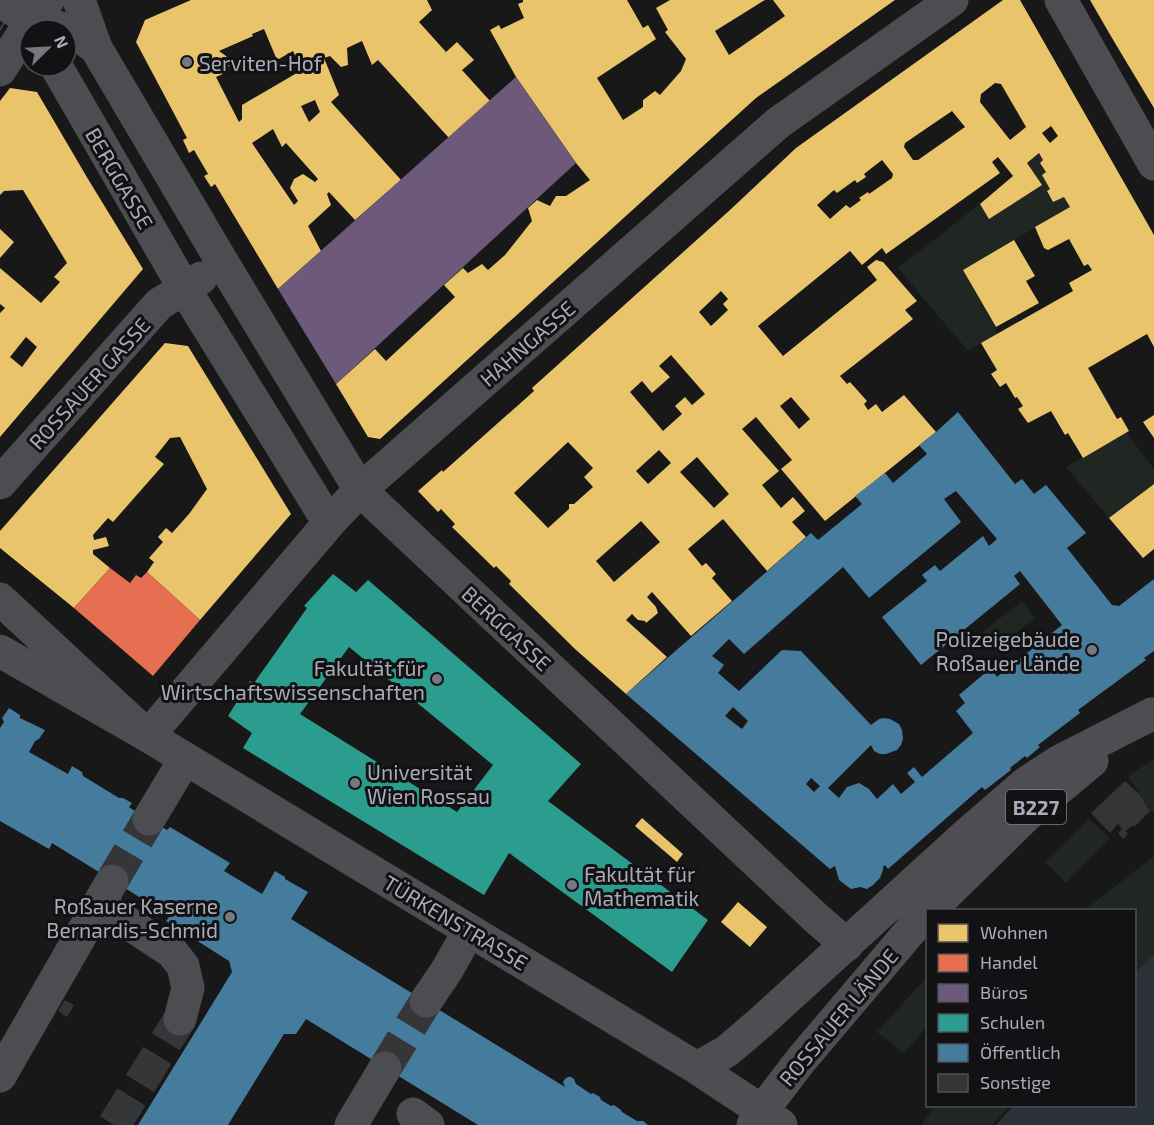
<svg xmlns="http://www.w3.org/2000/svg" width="1154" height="1125" viewBox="0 0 1154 1125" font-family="'Exo 2',sans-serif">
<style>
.green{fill:#202621}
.water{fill:#2b3139}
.homes{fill:#e9c46a;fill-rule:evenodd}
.shops{fill:#e76f51}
.offices{fill:#6d597a}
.schools{fill:#2a9d8f;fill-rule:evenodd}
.public{fill:#457b9d;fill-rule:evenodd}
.building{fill:#353537}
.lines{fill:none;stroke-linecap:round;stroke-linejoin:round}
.minor-tunnel{stroke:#353638;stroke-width:33;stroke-dasharray:33 16;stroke-linecap:butt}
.minor{stroke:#4c4d50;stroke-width:33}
.major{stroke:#4e4e52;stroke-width:33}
.tram{stroke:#4d4e50;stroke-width:1.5}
.poi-dot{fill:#767880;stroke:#121214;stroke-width:2}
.labels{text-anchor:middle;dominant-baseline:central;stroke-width:6;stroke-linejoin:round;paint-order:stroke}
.shield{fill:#121214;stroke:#7c7e87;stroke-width:1.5}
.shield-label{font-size:20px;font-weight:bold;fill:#a9acb8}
.poi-label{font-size:21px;fill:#a9acb8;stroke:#121214;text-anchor:start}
.street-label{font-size:21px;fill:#a9acb8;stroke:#121214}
</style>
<rect width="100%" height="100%" fill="#181818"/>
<!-- green -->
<path class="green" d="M1039 153 1043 160 1040 163 1046 172 1042 175 1050 189 1047 192 1052 202 1064 197 1070 207 963 270 998 333 968 351 898 268 980 204 989 218 1027 163Z
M1126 432 1154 469V484L1109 518 1066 467Z
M1022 601 1035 618 995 650 982 632Z
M1154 759V811L1152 813 1128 776Z
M1089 819 1110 838 1066 883 1045 862Z
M1154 856V956L1135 971 1134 910H1085Z
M927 977V1027L904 1053 877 1032Z
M935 1106H1009L993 1125H921Z"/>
<!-- water -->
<path class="water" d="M1154 955V1125H996L1013 1106H1134L1135 972Z"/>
<!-- homes -->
<path class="homes" d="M191 0H427L432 10 419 22 446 52 457 42 474 60 462 70 490 101 449 138 378 60 372 65 362 41 347 48 348 65 341 67 330 56 324 58 339 95 331 102 401 180 355 220 329 192 327 194 331 205 308 226 321 251 278 289 215 184 211 187 204 176 208 174 194 150 189 153 183 140 187 138 136 42 145 20ZM264 29 277 60 293 51 302 70 242 105V119L239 122 216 77 225 73 230 64 226 56 219 51 253 36 252 34ZM315 100 320 112 309 122 301 106ZM273 129 282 147 286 143 318 179 315 182 303 174 294 179 290 188 298 201 294 205 252 143Z
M523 0H627L643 28 648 25 656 39 597 78 623 120 643 107V100L655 91 660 95 681 71 686 59 665 32 668 30 656 8 670 0H765L715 31 729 55 785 16 773 0H895L756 98 380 439 368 437 336 384 375 349 386 361 455 297 444 285 463 268 468 273 482 264 488 270 505 255 532 221 528 208 537 200 550 206 556 196H566L590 180 576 163 516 77 490 30 499 25 501 29 524 18 518 4 523 2Z
M1003 0H1020L1154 235V347L1147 334 1088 368 1117 419 1121 417 1129 431 1083 458 1068 433 1065 435 1051 411 1028 423 1018 409 1023 406 1017 397 1015 398 1006 383 1000 387 991 374 997 370 981 343 1073 291 1069 283 1092 270 1088 264 1084 266 1069 239 1048 250 1044 248 1035 227 1070 207 1064 197 1053 202 1047 191 1050 189 1042 175 1046 172 1040 163 1043 160 1039 153 1027 163 1042 185 989 219 980 204 1013 176 998 157 992 162 1000 173 886 254 882 248 862 265 850 251 758 326 783 356 877 280 867 267 876 260 883 262 917 301 905 310 913 319 840 376 847 384 850 382 867 401 864 404 868 410 876 404 882 412 904 395 936 432 825 521 781 469 792 460 756 417 742 429 779 471 762 485 781 508 793 497 805 511 792 522 806 537 767 571 723 519 688 549 702 566 706 563 716 574 712 578 732 601 691 636 652 592 647 597 656 607 658 613 646 623 645 621 638 620 632 614 626 620 667 657 626 694 575 649 509 584 511 581 496 566 494 568 452 527 455 524 441 509 438 512 418 491 442 470 443 472 534 391 532 388 730 210 796 148ZM995 83 1001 84 1026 127 1010 140 980 102 981 94ZM952 111 965 127 918 160H913L904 147 905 143ZM1051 126 1058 136 1050 143 1042 133ZM882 160 893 174 892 178 869 194 868 192 859 198 861 200 850 208 846 205 830 219 817 205 834 190 837 193 855 180 857 183 866 177 864 174ZM721 291 728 299 723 304 728 310 711 326 699 312ZM671 355 705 394 692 405 685 397 675 406 682 414 663 431 630 392 642 381 652 393 670 377 659 366ZM791 397 810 419 799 429 780 406ZM568 442 593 468 584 477 593 487 574 504H569V509L548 528 514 493ZM659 450 671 463 648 484 636 471ZM697 457 729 494 714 508 680 472ZM641 521 660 542 614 582 596 561Z
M1090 0H1154V108L1112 38Z
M10 88 37 92 88 179 143 269 0 437V313L5 308 0 304V268L41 303 60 282 54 277 67 263 23 190 4 191 0 195V101ZM26 337 37 347 22 367 10 357Z
M0 229 14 242 0 258Z
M1014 240 1035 276 1026 281 1039 303 996 327 963 270Z
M165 343 188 346 291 514 200 620 147 572 154 562 149 558 163 542 158 537 166 528 172 533 189 514 207 489 180 437 170 438 155 457 164 464 113 522 108 518 93 535 94 540 106 537 109 546 93 550V554L110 568 74 608 0 548V531Z
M1154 415V438L1143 422Z
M1154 484V549L1143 558 1109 518Z
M642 818 683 854 677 862 635 826Z
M738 902 767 927 750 947 721 922Z"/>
<!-- shops -->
<path class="shops" d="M110 568 130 583 136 575 141 578 147 572 200 620 153 676 74 608Z"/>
<!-- offices -->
<path class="offices" d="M516 77 576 163 336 384 278 289Z"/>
<!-- schools -->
<path class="schools" d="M333 574 356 592 368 580 581 764 548 801 708 920 672 972 509 853 484 895 243 748 252 733 228 716 250 681 254 683 307 608 304 606ZM349 647 493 765 457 812 300 714Z"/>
<!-- public -->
<path class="public" d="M958 412 1015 484 1022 479 1034 494 1046 485 1086 533 1067 548 1112 605 1119 606 1154 579V651L1144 658 1146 660 1078 710 1080 713 1038 745 1040 747 1027 758 1025 756 1010 768 1011 770 985 790 982 787 888 869 885 865 883 867V870L880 878 873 885 867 889 860 887 851 889 839 880 835 866 830 869 626 694 811 533 818 540 862 504 855 496 885 473 893 483 927 454 919 445 936 432ZM956 491 997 539 989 546 983 536 940 571 935 565 922 575 927 581 882 617 921 665 1020 584 1014 576 1020 571 1062 625 997 677 991 668 959 695 965 703 956 711 973 733 922 777 914 767 907 773 915 782 901 794 893 784 877 799 869 789 859 783 847 787 839 798 828 788 871 745 874 751 880 754H886L897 750 901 745 903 739 902 730 899 724 890 719 884 718 879 719 871 725 801 651 782 650 739 691 718 673 724 665 712 656 729 639 744 654 843 567 869 598 961 522 944 499ZM733 707 748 721 742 729 725 716ZM811 778 820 786 814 792 806 784Z
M9 708 20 715V718L45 730 39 739 35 741 29 752 68 774 72 766 82 772 83 776 119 798H123L132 803 129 807 136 812 167 830 170 827 230 863 224 871 262 894 275 871 285 877V879L308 892 291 919 565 1087 563 1082 565 1079 568 1077H571L574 1079 576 1084 591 1094 593 1093 600 1097 601 1100 611 1106 614 1105 621 1110 622 1112 637 1121H643L648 1125H478L306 1019 296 1034H284L228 1125H138L232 972 229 961 166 921 170 916 52 843 49 849 0 821V728L4 722 2 718Z"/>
<!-- building -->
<path class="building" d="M1125 781 1141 796 1150 811 1134 827 1132 826 1125 831 1128 834 1123 839 1118 833 1122 829 1118 824 1110 833 1091 813Z
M65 1000 74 1005 67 1017 58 1011Z"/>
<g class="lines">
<!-- minor-tunnel -->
<path class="minor-tunnel" d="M112 881 149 819
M385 1068 426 1001
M114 1125 180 1019"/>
<!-- minor -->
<path class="minor" d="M79 0 96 48 224 265 360 490 816 918 847 945
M1061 0 1154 164
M0 1 31 21 70 30 96 48
M56 66 184 288 329 523
M0 70 31 21 48 0
M0 483 159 304 201 278
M0 599 148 736 329 523 360 490 778 123 952 0
M149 819 185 759
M99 904 172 952 183 966 188 988 180 1019
M426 1001 447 970 469 931
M0 1076 112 881
M413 1114 428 1125
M351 1125 385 1068"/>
<!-- major -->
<path class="major" d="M0 651 148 736 697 1068 762 1111 781 1125
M930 910 1027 815 1092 761
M697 1068 727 1051 761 1022 967 834 1026 783 1058 762 1152 714
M753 1125 762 1111 801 1060 912 929 928 913"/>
<!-- tram -->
<path class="tram" d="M0 30 16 0"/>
</g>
<!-- markers -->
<g class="poi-dot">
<circle cx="187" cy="62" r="6"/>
<circle cx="1092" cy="650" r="6"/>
<circle cx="437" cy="679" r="6"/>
<circle cx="355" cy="783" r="6"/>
<circle cx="572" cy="885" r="6"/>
<circle cx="230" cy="917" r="6"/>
</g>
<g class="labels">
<!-- shield labels -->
<rect class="shield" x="1006" y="790" width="60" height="34" rx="4.5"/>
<g class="shield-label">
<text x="1036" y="807">B227</text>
</g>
<!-- poi labels -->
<g class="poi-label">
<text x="199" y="62">Serviten-Hof</text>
<text x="1080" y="638" text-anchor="end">Polizeigebäude<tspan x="1080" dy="24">Roßauer Lände</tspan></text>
<text x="425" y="667" text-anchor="end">Fakultät für<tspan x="425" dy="24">Wirtschaftswissenschaften</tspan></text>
<text x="367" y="771">Universität<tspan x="367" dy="24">Wien Rossau</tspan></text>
<text x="584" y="873">Fakultät für<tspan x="584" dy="24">Mathematik</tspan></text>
<text x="218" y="905" text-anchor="end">Roßauer Kaserne<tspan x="218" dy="24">Bernardis-Schmid</tspan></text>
</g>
<!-- street labels -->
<g class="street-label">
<text transform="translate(120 178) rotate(60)">BERGGASSE</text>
<text transform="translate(527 343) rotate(-41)">HAHNGASSE</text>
<text transform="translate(89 383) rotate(-48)">ROSSAUER GASSE</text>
<text transform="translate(507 628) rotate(43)">BERGGASSE</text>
<text transform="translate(456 922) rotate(31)">TÜRKENSTRASSE</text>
<text transform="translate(838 1017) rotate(-50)">ROSSAUER LÄNDE</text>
</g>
</g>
<!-- legend -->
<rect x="926" y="909" width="210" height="198" fill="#121214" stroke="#4e5056" stroke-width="1.5"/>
<rect x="938" y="924" width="30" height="18" fill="#e9c46a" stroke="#4e5056" stroke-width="1.5"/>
<text x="980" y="939" font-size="18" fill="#a9acb8">Wohnen</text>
<rect x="938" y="954" width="30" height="18" fill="#e76f51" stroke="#4e5056" stroke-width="1.5"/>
<text x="980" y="969" font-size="18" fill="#a9acb8">Handel</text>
<rect x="938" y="984" width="30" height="18" fill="#6d597a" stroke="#4e5056" stroke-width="1.5"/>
<text x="980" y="999" font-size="18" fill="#a9acb8">Büros</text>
<rect x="938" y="1014" width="30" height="18" fill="#2a9d8f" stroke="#4e5056" stroke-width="1.5"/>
<text x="980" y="1029" font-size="18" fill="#a9acb8">Schulen</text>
<rect x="938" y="1044" width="30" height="18" fill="#457b9d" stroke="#4e5056" stroke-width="1.5"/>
<text x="980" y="1059" font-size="18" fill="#a9acb8">Öffentlich</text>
<rect x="938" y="1074" width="30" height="18" fill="#353537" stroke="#4e5056" stroke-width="1.5"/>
<text x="980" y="1089" font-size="18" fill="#a9acb8">Sonstige</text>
<!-- north arrow -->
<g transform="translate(48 48) rotate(66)"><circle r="28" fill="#121214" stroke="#4e5056" stroke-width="1.5"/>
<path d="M0-4.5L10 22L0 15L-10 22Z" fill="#767880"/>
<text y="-9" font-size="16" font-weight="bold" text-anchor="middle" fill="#a9acb8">N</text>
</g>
</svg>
